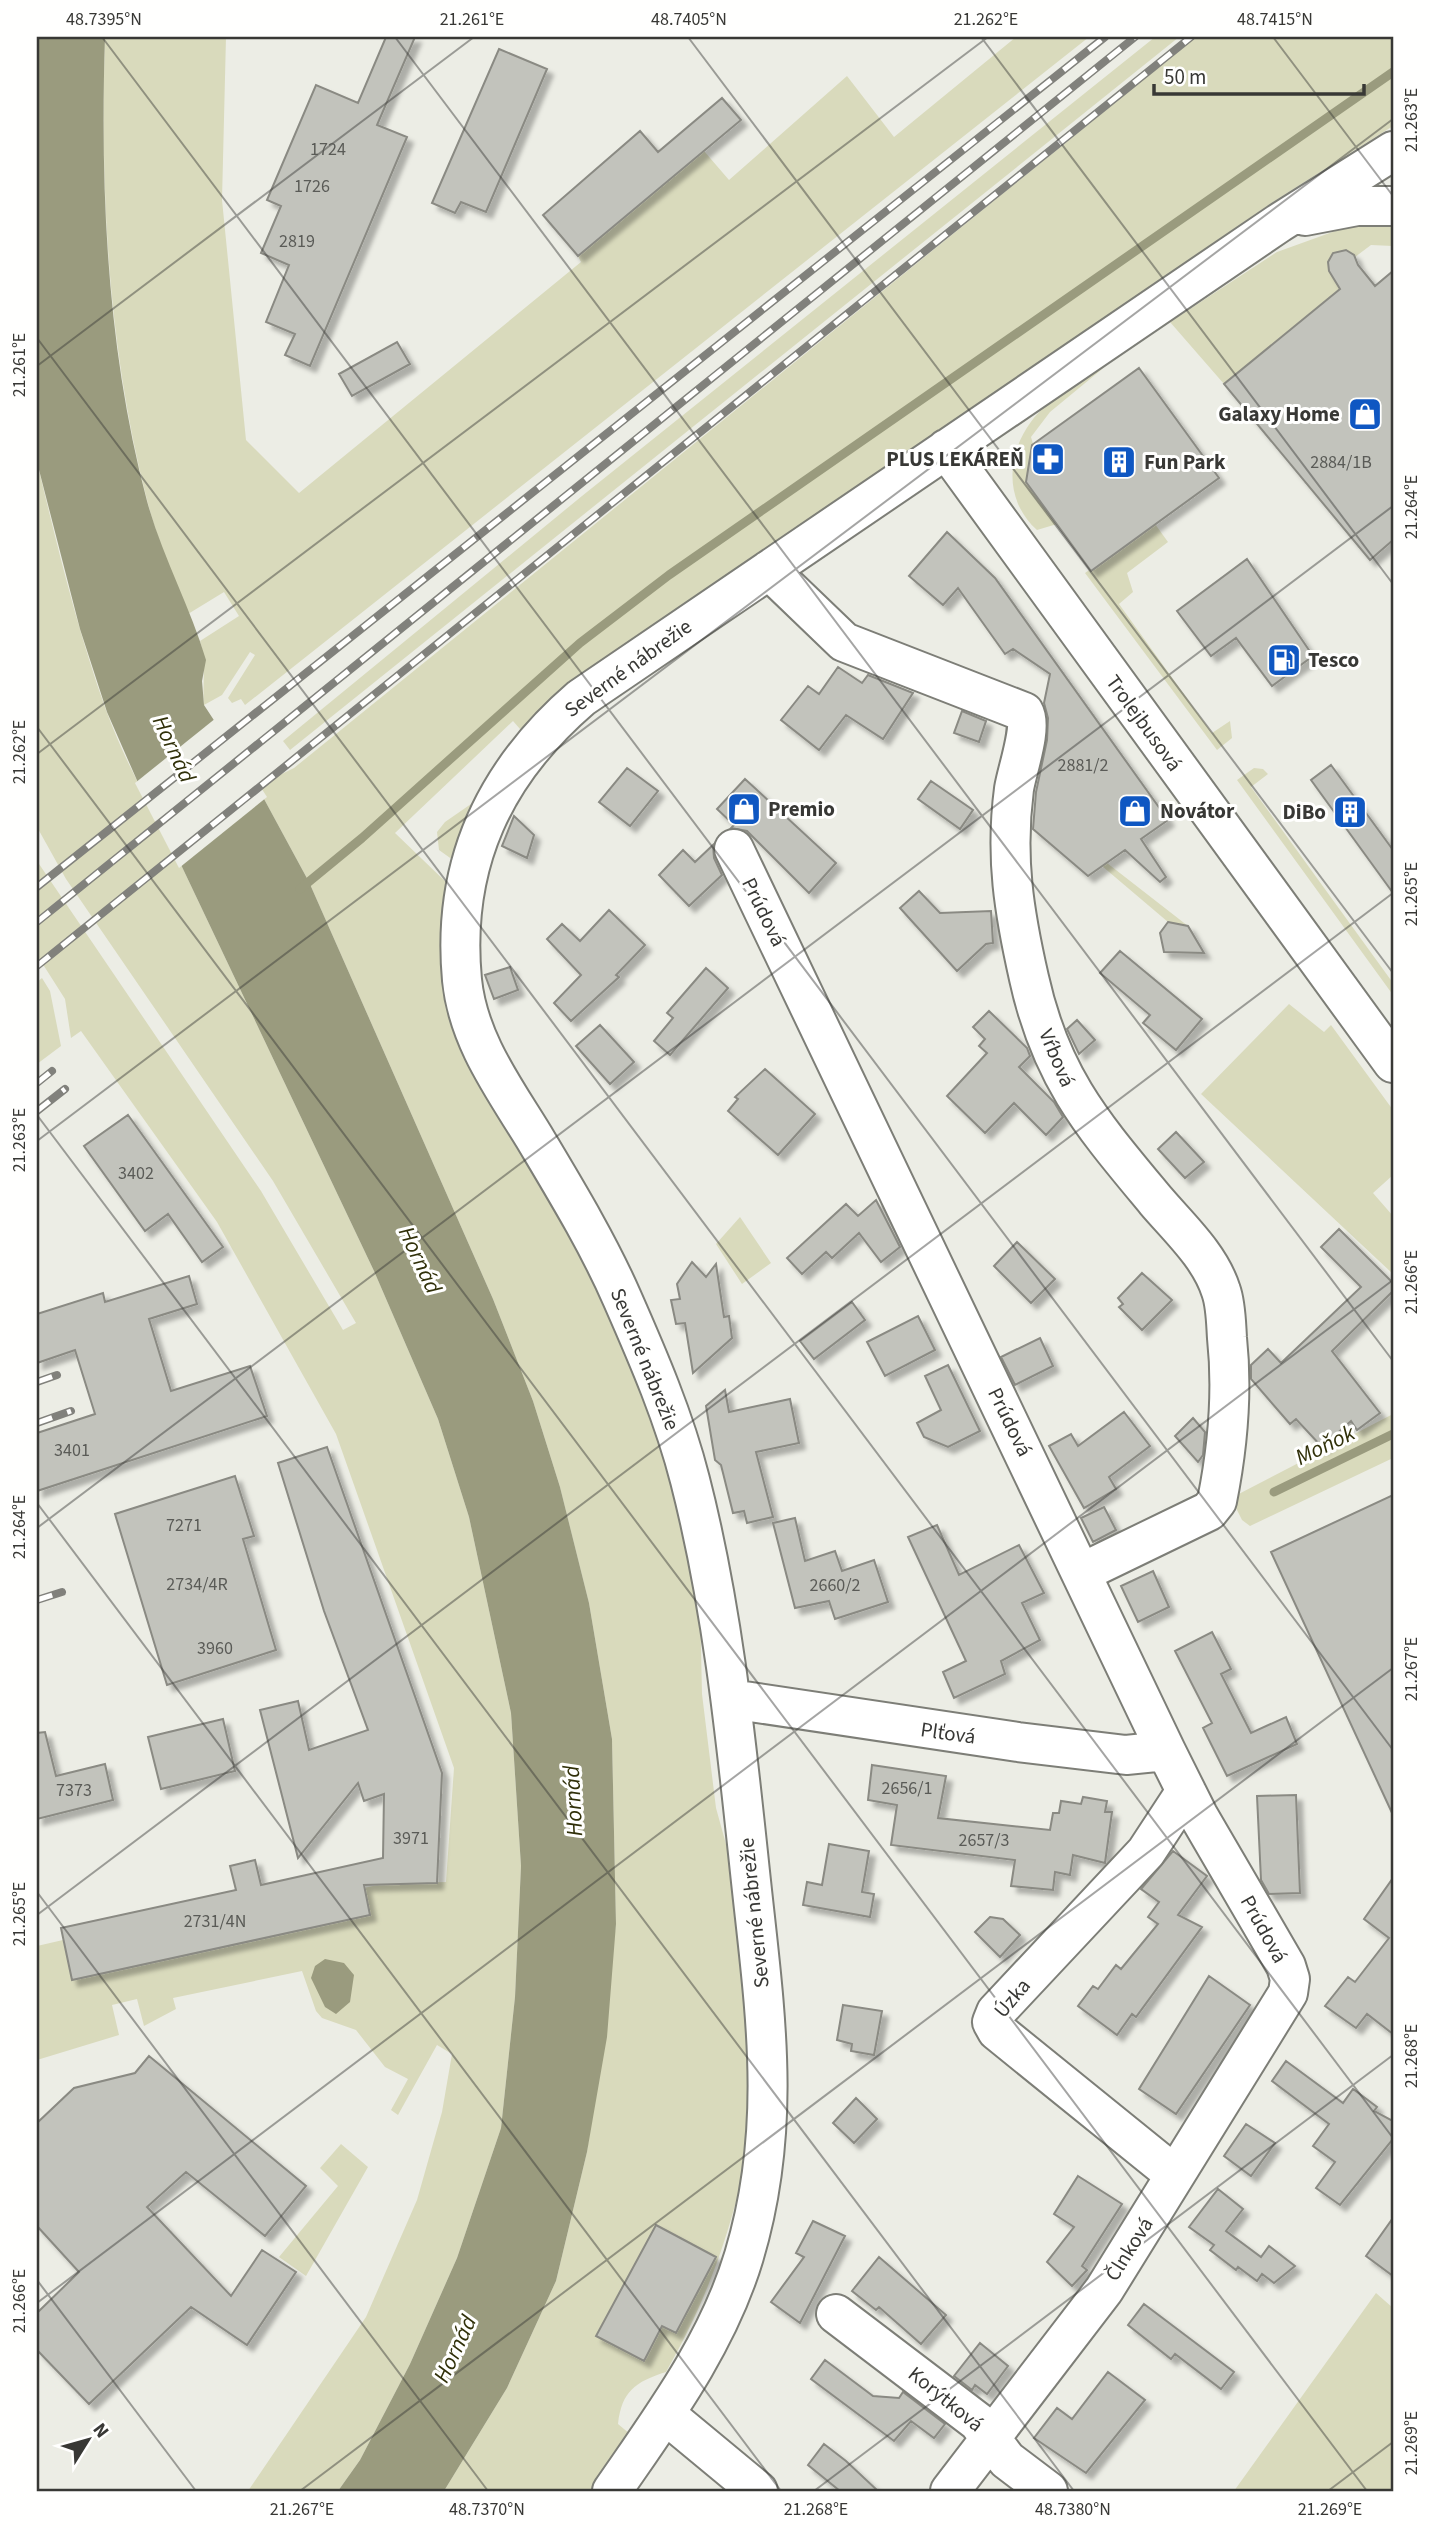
<svg xmlns="http://www.w3.org/2000/svg" width="1430" height="2528" viewBox="0 0 1430 2528" font-family="'Source Sans 3',sans-serif">
<style>
.green{fill:#d9dabc}
.water{fill:#9a9b7e}
.pier{fill:#ecede5}
.lines{fill:none;stroke-linecap:round;stroke-linejoin:round}
.stream{stroke:#9a9b7e;stroke-width:9}
.building{fill:#c2c3bc;stroke:#8a8a83;stroke-width:2;filter:url(#shadow)}
.minor-casing{stroke:#7d7e77;stroke-width:42}
.minor{stroke:#fff;stroke-width:38}
.rail-casing{stroke:#81817c;stroke-width:8}
.rail{stroke:#fffffe;stroke-width:5;stroke-dasharray:16;stroke-linecap:butt}
.ticks{fill:none;stroke:#383835;stroke-width:2;stroke-opacity:0.45}
.labels{text-anchor:middle;dominant-baseline:central;stroke-width:6;stroke-linejoin:round;paint-order:stroke}
.number-label{font-size:18px;fill:#5a5b57}
.poi-label{font-size:21px;font-weight:bold;fill:#383835;stroke:#fffffe;text-anchor:start}
.street-label{font-size:21px;fill:#383835;stroke:#fffffe}
.water-label{font-size:23px;font-style:italic;fill:#303009;stroke:#fffffe}
.neatline{fill:none;stroke:#383835;stroke-width:2.5}
.ticks-label{font-size:18px;text-anchor:middle;fill:#383835}
</style>
<defs>
<filter id="shadow"><feDropShadow dx="6" dy="6" stdDeviation="2" flood-color="#0004"/></filter>
</defs>
<rect width="100%" height="100%" fill="#ecede5"/>
<!-- green -->
<path class="green" d="M105 37H226L222 200 246 440 299 493 581 262 578 256 704 151 729 180 847 76 894 137 1016 37H1089L245 705 241 699 232 703 228 698 255 655 250 652 222 695 204 705C202 682 207 662 200 641L239 616 224 592 188 614C173 577 157 539 147 500 108 349 100 191 105 37Z
M1155 37H1179L290 750 283 741 582 496Z
M1196 37H1393V126L1276 200 583 674 520 729 513 721 395 833 449 885 444 928 633 1363 674 1483 700 1604 702 1694 716 1808 737 1884 760 2194 739 2190C722 2257 700 2312 666 2372 635 2382 622 2391 618 2424L630 2434 592 2491H444L507 2388 556 2281 587 2152 616 1924 612 1739 589 1603 560 1487 533 1401 493 1299 309 882 257 786 294 768Z
M1367 224 1393 225V246L1371 245 1355 257 1346 250 1333 253 1328 262 1329 271 1349 281 1224 384 1170 322 1277 252 1338 230Z
M1107 365 1050 412 1031 437 1057 524 1037 530C999 496 1008 441 1044 407 1062 391 1087 379 1107 365Z
M37 462C57 545 77 629 106 710 124 759 149 805 174 850L374 1271 438 1419 469 1517 511 1713 521 1866 515 1997 501 2128 457 2258 410 2364 360 2460 338 2491H248L366 2317 417 2200 442 2112 452 2054 437 2045 398 2115 391 2110 408 2079 385 2067 356 2030 322 2018 316 2011 302 1971 173 1998 176 2009 144 2026 137 1999 112 2005 119 2035 37 2060V1946L63 1940 72 1979 370 1915 364 1888 382 1884 446 1882 454 1768 336 1434 217 1222 81 1031 71 1038 65 999 37 955V861L261 1191 343 1330 356 1323 273 1181 66 879 37 827Z
M1155 524 1168 542 1127 573 1133 592 1119 604 1212 733 1230 721 1232 738 1217 750 1085 573Z
M1254 768 1263 769 1268 774 1251 787 1393 983V995L1237 780Z
M471 804 453 860 439 850 437 832 445 822Z
M1107 863 1188 926 1168 922 1102 866Z
M42 978 50 991 61 1046 37 1064V982Z
M1289 1004 1324 1032 1331 1025 1393 1110V1175L1373 1193 1393 1216V1274L1201 1094Z
M740 1217 771 1263 742 1284 716 1244Z
M1393 1414V1458L1250 1526 1242 1520 1231 1498Z
M341 2144 368 2167 306 2276 279 2257 338 2186 320 2168Z
M1376 2293 1393 2308V2491H1234Z"/>
<!-- water -->
<path class="water" d="M37 37H105C100 191 107 351 147 501 162 556 190 606 206 660L202 681 204 705 257 786 309 882 493 1299 533 1401 560 1487 589 1603 612 1739 616 1924 607 2037 587 2152 556 2281 507 2388 444 2491H338L360 2460 410 2364 457 2258 501 2128 515 1997 521 1866 511 1713 469 1517 438 1419 374 1271 174 850 143 794 107 712 80 629 37 462Z
M325 1959 344 1963 354 1975 350 2002 336 2014 325 2007 311 1978 315 1966Z"/>
<!-- pier -->
<path class="pier" d="M216 718 267 797 179 868 135 783Z"/>
<g class="lines">
<!-- stream -->
<path class="stream" d="M300 889 362 838 580 643 669 575 1393 72
M1274 1492 1393 1434"/>
</g>
<!-- building -->
<path class="building" d="M386 37H415L377 125 407 137 310 366 285 355 295 334 266 322 289 265 261 253 281 206 267 200 316 85 358 103Z
M499 49 547 69 486 212 461 202 455 213 432 203Z
M722 98 741 120 578 256 543 215 640 131 658 152Z
M1346 250 1354 255 1358 265 1375 286 1393 271V540L1370 560 1224 384 1340 289 1329 271 1328 262 1333 253Z
M397 342 410 364 352 396 339 374Z
M1139 368 1219 478 1091 571 1026 482 1032 445Z
M947 532 995 578 1168 820 1141 839 1166 877 1160 882 1125 850 1088 876 1033 829 1036 792 1047 740 1048 718 1044 703 1050 674 1013 649 1005 654 958 588 943 605 909 576Z
M1247 559 1313 656 1272 686 1236 638 1211 656 1177 611Z
M838 667 862 683 868 675 913 693 883 739 846 715 819 750 781 720 808 686 819 694Z
M962 711 986 721 979 742 954 733Z
M1331 765 1393 850V893L1311 780Z
M627 768 658 791 630 826 599 802Z
M745 779 836 863 809 893 747 831 731 828 734 825 717 809Z
M931 781 973 810 960 829 918 799Z
M514 816 534 835 527 858 502 846Z
M713 845 714 858 722 875 689 906 659 875 683 850 695 862Z
M919 891 940 913 991 911 993 943 986 944 957 971 900 908Z
M609 910 645 945 616 975 619 977 571 1021 554 1003 581 975 547 939 562 924 580 941Z
M1168 922 1188 926 1204 953 1164 952 1160 933Z
M1120 951 1202 1019 1176 1050 1143 1023 1150 1015 1100 973Z
M510 967 518 990 494 999 485 975Z
M706 968 728 988 670 1055 654 1041 673 1018 667 1013Z
M989 1011 1027 1048 1030 1056 1019 1067 1054 1102 1063 1117 1046 1135 1014 1103 985 1133 947 1096 987 1053 979 1046 985 1039 973 1027Z
M1077 1020 1095 1040 1079 1054 1067 1029Z
M600 1025 634 1062 610 1084 576 1046Z
M765 1069 815 1114 778 1155 728 1111 738 1099 735 1097Z
M128 1115 223 1247 202 1262 168 1214 145 1231 84 1146Z
M1176 1132 1204 1162 1185 1178 1158 1149Z
M876 1200 900 1247 881 1262 859 1233 832 1258 826 1252 802 1274 787 1258 846 1204 858 1216Z
M1339 1229 1393 1283V1291L1332 1351 1380 1413 1357 1430 1351 1421 1322 1447 1296 1419 1290 1424 1251 1379V1365L1268 1349 1281 1363 1361 1287 1321 1247Z
M1017 1242 1055 1279 1031 1303 994 1266Z
M692 1262 706 1277 716 1264 724 1317 729 1316 732 1338 693 1373 685 1323 676 1324 671 1300 680 1299 677 1284Z
M1142 1273 1172 1300 1142 1330 1119 1307 1123 1304 1118 1298Z
M189 1276 197 1304 149 1319 171 1391 250 1366 267 1416 37 1491V1433L95 1414 75 1350 37 1363V1314L103 1293 105 1302Z
M852 1302 865 1320 814 1359 800 1341Z
M918 1316 935 1350 885 1376 867 1342Z
M1040 1338 1053 1366 1015 1385 1001 1357Z
M948 1365 980 1431 948 1447 924 1437 917 1423 941 1410 925 1376Z
M725 1390 729 1412 790 1399 799 1443 756 1452 773 1517 747 1523 744 1511 733 1513 721 1465 715 1460 706 1406Z
M1124 1412 1150 1446 1109 1477 1116 1489 1084 1508 1049 1446 1071 1434 1078 1446Z
M1193 1418 1205 1432 1203 1455 1198 1462 1175 1436Z
M327 1447 442 1773 437 1883 364 1885 370 1915 72 1980 61 1928 236 1890 230 1866 255 1860 261 1885 383 1858 384 1794 364 1801 358 1783 298 1858 260 1710 298 1701 309 1750 368 1730 324 1611 278 1463Z
M235 1476 254 1536 243 1539 276 1650 167 1685 115 1514Z
M1393 1495V1815L1271 1552Z
M1104 1507 1116 1530 1093 1542 1081 1518Z
M795 1518 805 1561 835 1551 842 1571 874 1560 888 1602 835 1619 829 1601 795 1608 773 1523Z
M937 1525 959 1575 1019 1545 1044 1593 1022 1603 1040 1640 1001 1661 1005 1674 954 1698 943 1672 966 1661 908 1537Z
M1153 1571 1169 1607 1138 1622 1121 1586Z
M1212 1632 1231 1669 1221 1674 1251 1733 1286 1717 1297 1744 1227 1776 1203 1728 1212 1723 1175 1651Z
M223 1719 235 1771 161 1789 148 1737Z
M45 1732 56 1776 105 1764 113 1800 37 1819V1733Z
M872 1765 946 1776 938 1818 1050 1830 1053 1813H1059L1061 1801 1081 1804 1083 1797 1107 1801 1105 1812H1112L1105 1863 1073 1855 1070 1875 1055 1872 1053 1890 1011 1886 1015 1860 891 1845 897 1805 868 1800Z
M1296 1795 1300 1893 1269 1894 1261 1880 1257 1796Z
M829 1844 869 1851 862 1892 874 1894 870 1917 803 1905 807 1882 822 1885Z
M1173 1851 1207 1876 1178 1915 1202 1927 1136 2017 1132 2014 1117 2035 1078 2006 1093 1986 1098 1989 1116 1965 1121 1969 1158 1924 1148 1917 1159 1902 1141 1889Z
M1393 1878V2034L1367 2014 1356 2028 1325 2006 1348 1977 1355 1982 1389 1938 1364 1919Z
M990 1917 1003 1919 1020 1935 1000 1957 975 1932Z
M1209 1976 1250 2005 1176 2114 1139 2089Z
M843 2005 882 2011 874 2055 851 2051 852 2044 837 2040Z
M149 2056 306 2186 265 2236 186 2172 147 2207 231 2296 262 2250 296 2272 247 2345 191 2307 89 2404 37 2350V2313L79 2272 37 2226V2123L74 2088 135 2073Z
M1286 2061 1343 2103 1353 2089 1377 2107 1374 2111 1393 2121V2139L1340 2205 1316 2188 1335 2162 1313 2146 1329 2124 1272 2081Z
M856 2098 877 2119 854 2143 833 2123Z
M1246 2124 1275 2143 1251 2176 1224 2156Z
M1078 2176 1122 2204 1082 2266 1087 2270 1072 2286 1047 2262 1074 2227 1054 2214Z
M1218 2189 1243 2209 1226 2231 1261 2257 1269 2246 1295 2266 1274 2283 1262 2274 1257 2281 1238 2267 1236 2270 1210 2250 1214 2245 1189 2227Z
M1393 2218V2276L1366 2256Z
M813 2221 845 2236 800 2323 771 2302 804 2257 796 2253Z
M656 2225 716 2257 676 2333 662 2326 644 2361 596 2336Z
M879 2257 946 2315 921 2344 879 2307 876 2310 852 2291Z
M1144 2304 1234 2372 1221 2389 1175 2354 1171 2359 1128 2325Z
M980 2343 1008 2366 987 2394 975 2385 972 2390 954 2376Z
M825 2360 873 2396 899 2398 903 2392 945 2424 934 2438 911 2421 894 2441 811 2379Z
M1108 2372 1145 2400 1086 2473 1034 2438 1057 2408 1072 2419Z
M824 2444 846 2461 878 2491H840L808 2465Z"/>
<g class="lines">
<!-- minor casing -->
<g class="minor-casing">
<path id="minor" d="M1305 216 1357 206H1393
M946 449 1393 1063
M769 570 844 642 1024 712C1033 727 1017 770 1014 789 1005 857 1014 912 1029 978 1051 1078 1093 1125 1156 1201 1179 1228 1210 1256 1221 1291 1226 1305 1226 1323 1227 1338 1233 1394 1228 1446 1217 1501L1209 1511 1083 1572
M734 849 1166 1751 1198 1815 1286 1966 1290 1979 1288 1993 1104 2290 950 2491
M731 1699 1018 1742 1126 1755 1166 1751
M1175 2175 997 2031 992 2022 996 2012 1146 1852 1186 1791
M836 2314 978 2422 1007 2460 1048 2491
M665 2414 758 2491
M612 2491C663 2417 718 2343 744 2256 784 2123 764 2005 750 1872 736 1740 723 1608 690 1480 674 1417 648 1357 622 1298 598 1243 565 1189 534 1137 504 1088 468 1040 462 980 451 864 494 773 581 698L1279 223 1393 151"/>
</g>
<!-- minor -->
<use href="#minor" class="minor"/>
<!-- rail casing -->
<g class="rail-casing">
<path id="rail" d="M37 887 1105 37
M37 922 1135 37
M37 966 1191 37
M37 1083 52 1071
M37 1111 65 1089
M37 1382 57 1375
M37 1423 71 1411
M37 1600 62 1592"/>
</g>
<!-- rail -->
<use href="#rail" class="rail"/>
</g>
<!-- ticks -->
<path class="ticks" d="M102 37 1393 1750M395 37 1393 1361M688 37 1393 973M981 37 1393 584M1273 37 1393 196M37 338 1393 2138M37 366 474 37M37 727 1367 2491M37 754 988 37M37 1115 1074 2491M37 1141 1393 119M37 1503 781 2491M37 1528 1393 506M37 1892 488 2491M37 1915 1393 893M37 2280 196 2491M37 2303 1393 1280M300 2491 1393 1668M814 2491 1393 2055M1328 2491 1393 2442"/>
<!-- icons -->
<defs>
<g id="shop-square" transform="scale(1.75)"><rect x="-9" y="-9" width="18" height="18" rx="4" fill="#0f57c2" stroke="#fffffe"/><path d="M-5-2.5h2.3a2.7 3.5 0 0 1 5.4 0H5L5.5 6h-11ZM-1.5-2.5h3a1.5 2.3 0 0 0-3 0Z" fill="#fff"/></g>
<g id="pharmacy-square" transform="scale(1.75)"><rect x="-9" y="-9" width="18" height="18" rx="4" fill="#0f57c2" stroke="#fffffe"/><path d="M-2-6h4v4h4v4h-4v4h-4v-4h-4v-4h4Z" fill="#fff"/></g>
<g id="building-square" transform="scale(1.75)"><rect x="-9" y="-9" width="18" height="18" rx="4" fill="#0f57c2" stroke="#fffffe"/><path d="M-4-6H4V6H1V3H-1V6H-4ZM-2.5-4.3h1.7v1.8h-1.7ZM.8-4.3h1.7v1.8H.8ZM-2.5-1h1.7V.8h-1.7ZM.8-1h1.7V.8H.8Z" fill="#fff"/></g>
<g id="fuel-square" transform="scale(1.75)"><rect x="-9" y="-9" width="18" height="18" rx="4" fill="#0f57c2" stroke="#fffffe"/><path d="M-5.5-6h7V0h2V4h1.3V-2.5L3-4.5l.8-.8L6-3V5H2.5V1h-1V6h-7ZM-4.2-4.7v3.2H.2V-4.7Z" fill="#fff"/></g>
</defs>
<g fill-rule="evenodd">
<use href="#shop-square" x="1365" y="414"/>
<use href="#pharmacy-square" x="1048" y="459"/>
<use href="#building-square" x="1119" y="462"/>
<use href="#fuel-square" x="1284" y="660"/>
<use href="#shop-square" x="744" y="809"/>
<use href="#shop-square" x="1135" y="811"/>
<use href="#building-square" x="1350" y="812"/>
</g>
<g class="labels">
<!-- number labels -->
<g class="number-label">
<text x="328" y="149">1724</text>
<text x="312" y="186">1726</text>
<text x="297" y="241">2819</text>
<text x="1341" y="462">2884/1B</text>
<text x="1083" y="765">2881/2</text>
<text x="136" y="1173">3402</text>
<text x="72" y="1450">3401</text>
<text x="184" y="1525">7271</text>
<text x="197" y="1584">2734/4R</text>
<text x="835" y="1585">2660/2</text>
<text x="215" y="1648">3960</text>
<text x="907" y="1788">2656/1</text>
<text x="74" y="1790">7373</text>
<text x="411" y="1838">3971</text>
<text x="984" y="1840">2657/3</text>
<text x="215" y="1921">2731/4N</text>
</g>
<!-- poi labels -->
<g class="poi-label">
<text x="1340" y="414" text-anchor="end">Galaxy Home</text>
<text x="1024" y="459" text-anchor="end">PLUS LEKÁREŇ</text>
<text x="1144" y="462">Fun Park</text>
<text x="1308" y="660">Tesco</text>
<text x="768" y="809">Premio</text>
<text x="1160" y="811">Novátor</text>
<text x="1326" y="812" text-anchor="end">DiBo</text>
</g>
<!-- street labels -->
<g class="street-label">
<text transform="translate(628 668) rotate(-36)">Severné nábrežie</text>
<text transform="translate(1144 723) rotate(54)">Trolejbusová</text>
<text transform="translate(764 912) rotate(64)">Prúdová</text>
<text transform="translate(1057 1058) rotate(67)">Vŕbová</text>
<text transform="translate(645 1359) rotate(68)">Severné nábrežie</text>
<text transform="translate(1010 1422) rotate(64)">Prúdová</text>
<text transform="translate(948 1733) rotate(8)">Plťová</text>
<text transform="translate(754 1913) rotate(-96)">Severné nábrežie</text>
<text transform="translate(1264 1929) rotate(61)">Prúdová</text>
<text transform="translate(1012 1998) rotate(-50)">Úzka</text>
<text transform="translate(1129 2249) rotate(-58)">Člnková</text>
<text transform="translate(946 2399) rotate(39)">Korýtková</text>
</g>
<!-- water labels -->
<g class="water-label">
<text transform="translate(174 749) rotate(65)">Hornád</text>
<text transform="translate(420 1260) rotate(65)">Hornád</text>
<text transform="translate(1325 1445) rotate(-26)">Moňok</text>
<text transform="translate(573 1801) rotate(-93)">Hornád</text>
<text transform="translate(455 2349) rotate(-65)">Hornád</text>
</g>
</g>
<!-- border -->
<rect width="1430" height="2528" fill="none" stroke="#fffffe" stroke-width="77"/>
<!-- north arrow -->
<g transform="translate(88 2440) rotate(53)" stroke="#fffffe" stroke-width="5" paint-order="stroke">
<path d="M0-5L12 26L0 18L-12 26Z" fill="#383835"/>
<text y="-10" font-size="19" font-weight="bold" text-anchor="middle" fill="#383835">N</text>
</g>
<!-- scale -->
<path d="M1154 84v10h210v-10" fill="none" stroke="#383835" stroke-width="3.5"/>
<text x="1164" y="84" font-size="21" fill="#383835" stroke="#fffffe" stroke-width="5" paint-order="stroke">50 m</text>
<rect x="38" y="38" width="1354" height="2452" class="neatline"/>
<g class="ticks-label">
<text x="104" y="25">48.7395°N</text>
<text x="472" y="25">21.261°E</text>
<text x="689" y="25">48.7405°N</text>
<text x="986" y="25">21.262°E</text>
<text x="1275" y="25">48.7415°N</text>
<text transform="translate(1411 120) rotate(-90)" y="6">21.263°E</text>
<text transform="translate(19 365) rotate(-90)" y="6">21.261°E</text>
<text transform="translate(1411 507) rotate(-90)" y="6">21.264°E</text>
<text transform="translate(19 752) rotate(-90)" y="6">21.262°E</text>
<text transform="translate(1411 894) rotate(-90)" y="6">21.265°E</text>
<text transform="translate(19 1140) rotate(-90)" y="6">21.263°E</text>
<text transform="translate(1411 1282) rotate(-90)" y="6">21.266°E</text>
<text transform="translate(19 1527) rotate(-90)" y="6">21.264°E</text>
<text transform="translate(1411 1669) rotate(-90)" y="6">21.267°E</text>
<text transform="translate(19 1914) rotate(-90)" y="6">21.265°E</text>
<text transform="translate(1411 2056) rotate(-90)" y="6">21.268°E</text>
<text transform="translate(19 2301) rotate(-90)" y="6">21.266°E</text>
<text transform="translate(1411 2443) rotate(-90)" y="6">21.269°E</text>
<text x="302" y="2515">21.267°E</text>
<text x="487" y="2515">48.7370°N</text>
<text x="816" y="2515">21.268°E</text>
<text x="1073" y="2515">48.7380°N</text>
<text x="1330" y="2515">21.269°E</text>
</g>
</svg>
